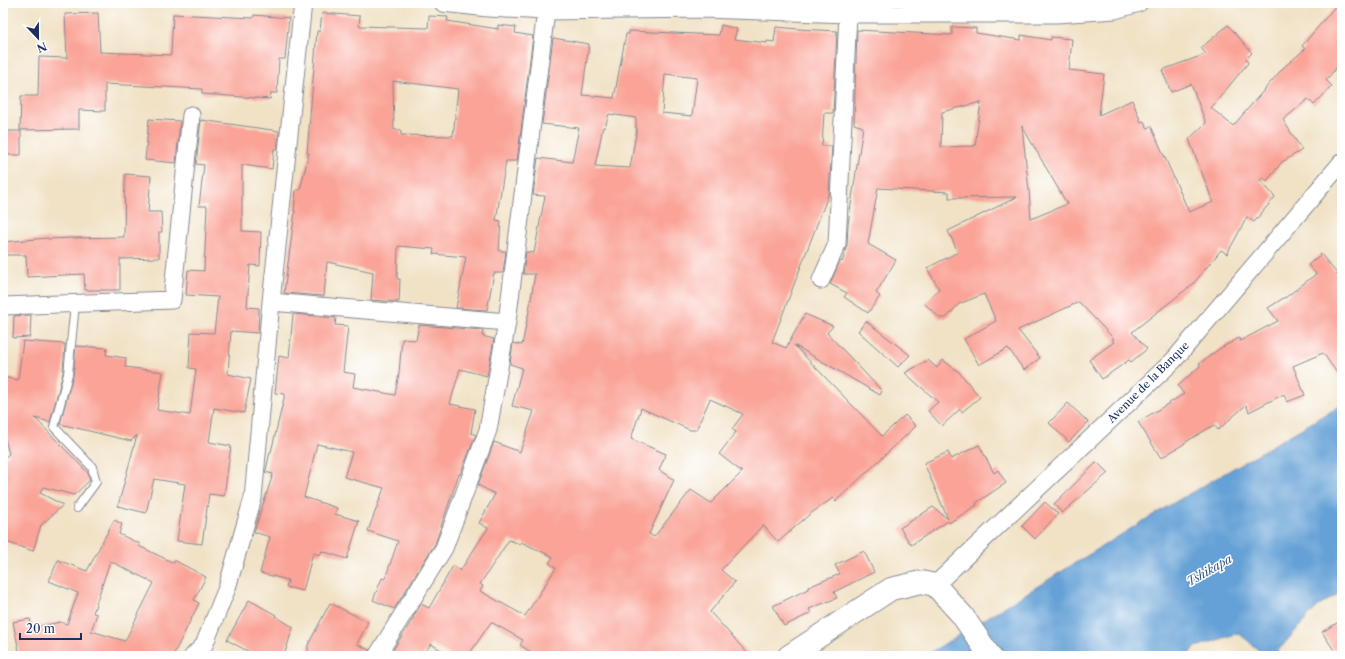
<svg xmlns="http://www.w3.org/2000/svg" width="1345" height="659" viewBox="0 0 1345 659" font-family="'Libre Caslon Text',serif">
<style>
.water{fill:#65a1d6;stroke:#40689a}
.building{fill:#faa396;fill-rule:evenodd}
.lines{fill:none;stroke-linecap:round;stroke-linejoin:round}
.lane-casing{stroke:#868892;stroke-width:10}
.street-casing{stroke:#868892;stroke-width:19}
.primary-casing{stroke:#868892;stroke-width:24}
.lane{stroke:#fff;stroke-width:8}
.street{stroke:#fff;stroke-width:17}
.primary{stroke:#fff;stroke-width:22}
.labels{text-anchor:middle;dominant-baseline:central;stroke-width:3;stroke-linejoin:round;paint-order:stroke}
.street-label{font-size:11px;fill:#1b2f5e;stroke:#fff}
.water-label{font-size:12px;font-style:italic;fill:#395d8e;stroke:#fff}
</style>
<rect width="100%" height="100%" fill="#fff"/>
<filter id="ink" filterUnits="userSpaceOnUse"><feTurbulence type="fractalNoise" baseFrequency=".025" numOctaves="2"/><feDisplacementMap in="SourceGraphic" scale="8" xChannelSelector="R" yChannelSelector="G"/><feConvolveMatrix kernelMatrix="1 2 1 2 8 2 1 2 1" color-interpolation-filters="sRGB"/></filter>
<filter id="wash" filterUnits="userSpaceOnUse"><feTurbulence type="fractalNoise" baseFrequency=".012" numOctaves="4" result="noise"/><feDisplacementMap in="SourceGraphic" scale="16" xChannelSelector="R" yChannelSelector="G"/><feGaussianBlur stdDeviation="0.9" result="paint"/><feColorMatrix in="noise" values="0 0 0 0 0 0 0 0 0 0 0 0 0 0 0 0 0 1.4 0 .05"/><feComposite in="paint" operator="in"/></filter>
<g filter="url(#wash)">
<rect width="100%" height="100%" fill="#f1e2c6"/>
<!-- water -->
<path class="water" d="M1342 405V592L1317 607 1273 656H1265L1239 633 1196 647 1186 656H925L1153 515Z"/>
<g id="blocks">
<!-- building -->
<path class="building" d="M1338 3H1342V61L1326 80 1332 86 1314 105 1308 99 1283 120 1302 150 1282 162 1267 181 1263 178 1260 180 1275 197 1254 222 1247 217 1227 254 1221 250 1193 284 1132 332 1147 349 1131 362 1129 360 1102 379 1089 360 1114 342 1112 340 1114 339 1079 302 1018 330 1040 358 1024 370 1008 348 979 365 964 339 996 321 984 294 959 304 946 318H940L925 304 939 289 927 268 958 252 948 231 1017 197 949 198V192L878 188 868 244 896 260 876 293 880 296 868 313 844 297 847 293 830 284 840 261 842 262 847 245 848 224 863 127 854 124 857 30 952 35V27L976 28V33L1021 40V35L1051 40V37L1072 39 1069 70 1104 74 1099 115 1132 100 1141 122 1144 121 1147 128 1151 126 1189 212 1213 202 1189 139 1206 123 1191 84 1171 92 1162 70 1206 54 1201 48 1228 25 1252 53 1246 59 1248 63 1211 108 1233 126 1283 68 1305 49 1302 46ZM981 102 975 146 941 147 942 112ZM1022 126 1067 204 1031 219 1029 191Z
M98 13 100 52 171 55 173 14 253 18 254 15 289 18 285 59H279L277 93H271L270 99 202 94V89L105 84V111L79 110V129L20 130 21 96H38L39 57 67 58 65 14Z
M322 13 360 16 359 26 428 28 429 16 448 17 447 21 498 29V25L516 27 515 33 533 36 517 161H506L496 220 501 221 499 251H506L503 273H494L487 310 456 308 466 257 433 254 434 249 398 246 397 279H400L399 302 371 300 373 272 327 262 324 296 284 293 295 211H294L296 190H300L309 153H307L317 31H320ZM393 81 458 89 453 136 401 135V130H394Z
M721 25 737 29 734 39 767 43V41L774 42 776 27 798 29 837 31 833 113H824L822 146H832L829 193 772 342 786 348 805 314 833 326 827 333 882 391 880 395 794 345 882 436 905 415 916 426 836 501 833 498 810 514 778 542 763 525 721 570 735 582 710 612 750 656H537L520 645 523 640 491 622 468 656H451L431 644 422 656H389L414 617H413L421 604 429 608 453 566 460 571 488 528 479 523 495 494 478 485 494 442 520 452 534 411 512 406 522 368 510 364 513 343 522 345 529 311 535 274H523L526 252 534 253 545 196 533 195 538 158 572 162 579 128 542 124 553 38 589 44 582 95 614 98 626 34H629V31L719 35ZM665 74 697 78 692 116 662 113ZM609 114 636 118V128H637L630 168 595 166 603 127H605ZM710 399 743 414 732 429 736 432 719 454 742 472 711 503 691 490 654 537 649 534 674 480 659 470 666 454 631 439 641 408 690 430H696ZM509 540 520 544 521 542 553 557 549 563 556 568 525 616 480 591 483 586 480 584Z
M149 119 180 121 176 163 145 160Z
M201 120 279 131 277 149H274L272 169 242 165V231L261 232 260 266 250 265 247 307 259 308 258 333 231 331 228 374 251 379 244 413 214 408 209 442 231 446 224 496 209 494 202 544 177 541 185 484 154 479 146 513 118 506 137 435 131 441 60 424 73 375 76 346 107 348 106 355 126 358 125 367 163 372 157 410 190 415 196 369 189 368 191 332 214 333 218 297 186 295 188 270 204 271 207 206H199L204 165 196 164Z
M3 131H21V155H3Z
M125 174 151 176 148 212H161L162 232H159V258L120 259V290H85L84 274 27 277 26 255H3V242L48 238V239L72 238 124 237Z
M1321 254 1342 280V380L1323 353 1293 366 1305 395 1287 402 1284 394 1249 412 1246 405 1218 430 1214 425 1184 443V444L1161 458 1138 422 1184 394 1178 386 1200 366 1199 364 1219 349 1239 338 1240 341 1278 321 1268 308 1285 297V298L1316 274 1308 265Z
M293 314 336 318 335 325 348 326 343 372 355 374 353 387 395 395 399 373 402 339 416 340 419 325 483 330 482 336 494 339 487 376 460 369 450 404 475 409 471 433 476 435 460 475 459 474 435 544 394 609 373 600 382 578 385 579 398 541 368 531 384 488 344 477 352 452 317 444 304 497 337 508 335 514 359 521 347 559 322 551 320 555 313 553 303 591 286 587 288 580 260 573 270 537 254 532 273 474 265 472 266 470 270 452H271L285 394 275 393 279 356 289 358Z
M31 315 30 337 13 338 14 316Z
M866 321 910 355 898 367 858 331Z
M23 341 65 344 63 373 50 422 35 418 88 473 90 480 74 495 43 487 40 493 63 505 41 525 33 551 3 541V459L9 454 3 431V377L18 380Z
M928 360 937 368 943 360 959 372 980 397 962 412 960 409 942 426 928 411 938 402 905 373Z
M1068 403 1088 422 1069 442 1049 423Z
M979 445 994 473 998 470 1006 483 976 503 977 505 949 523 948 521 911 545 900 528 933 507 948 519 924 463 948 452 951 459Z
M1097 462 1108 473 1062 513 1054 504Z
M1045 502 1058 514 1035 539 1022 526Z
M114 520 122 524 119 534 140 544 139 546 174 563V560L206 577 194 600 199 603 173 656H20L13 622 30 619 32 628 60 622 67 624 78 593 49 581 58 560 87 571ZM110 561 154 583 125 641 91 631 97 614 93 613Z
M864 551 874 572 834 592 837 598 809 609 811 613 784 626 773 606 808 589V587L840 574 835 565Z
M249 600 276 615 275 616 293 627 284 656H257L227 640Z
M330 603 368 622 357 644 369 650 367 656H318L308 652V645Z
M1342 620V656H1338L1322 632Z"/>
</g>
</g>
<g filter="url(#ink)">
<use href="#blocks" fill-opacity="0" stroke="#868892" stroke-width="1"/>
<g class="lines">
<!-- lane casing -->
<g class="lane-casing">
<path id="lane" d="M75 304 68 374 54 427 92 467 96 482 77 508"/>
</g>
<!-- street casing -->
<g class="street-casing">
<path id="street" d="M443 3 488 8 546 11 703 9 848 14H1057L1115 10 1139 3
M821 280 837 244 848 14
M271 302 507 322
M3 306 172 300 191 115
M935 585 1174 360 1342 162
M193 656 204 645 227 588 253 498 271 302 303 3
M377 656 444 548 488 430 507 322 546 11"/>
</g>
<!-- primary casing -->
<g class="primary-casing">
<path id="primary" d="M789 656 891 589 921 582 935 585 962 615 990 656"/>
</g>
<!-- lane -->
<use href="#lane" class="lane"/>
<!-- street -->
<use href="#street" class="street"/>
<!-- primary -->
<use href="#primary" class="primary"/>
</g>
</g>
<g class="labels">
<!-- street labels -->
<g class="street-label">
<text transform="translate(1148 382) rotate(-45)">Avenue de la Banque</text>
</g>
<!-- water labels -->
<g class="water-label">
<text transform="translate(1209 570) rotate(-30)">Tshikapa</text>
</g>
</g>
<!-- margin -->
<rect width="1345" height="659" fill="none" stroke="#fff" stroke-width="16"/>
<!-- north arrow -->
<g transform="translate(38 38) rotate(158)" stroke="#ffffff" stroke-width="3" paint-order="stroke">
<path d="M0-3L7 15L0 10L-7 15Z" fill="#1b2f5e"/>
<text y="-6" font-size="11" font-weight="bold" text-anchor="middle" fill="#1b2f5e">N</text>
</g>
<!-- scale -->
<path d="M20 633v6h61v-6" fill="none" stroke="#1b2f5e" stroke-width="2"/>
<text x="26" y="633" font-size="12" fill="#1b2f5e" stroke="#ffffff" stroke-width="3" paint-order="stroke">20 m</text>
</svg>
